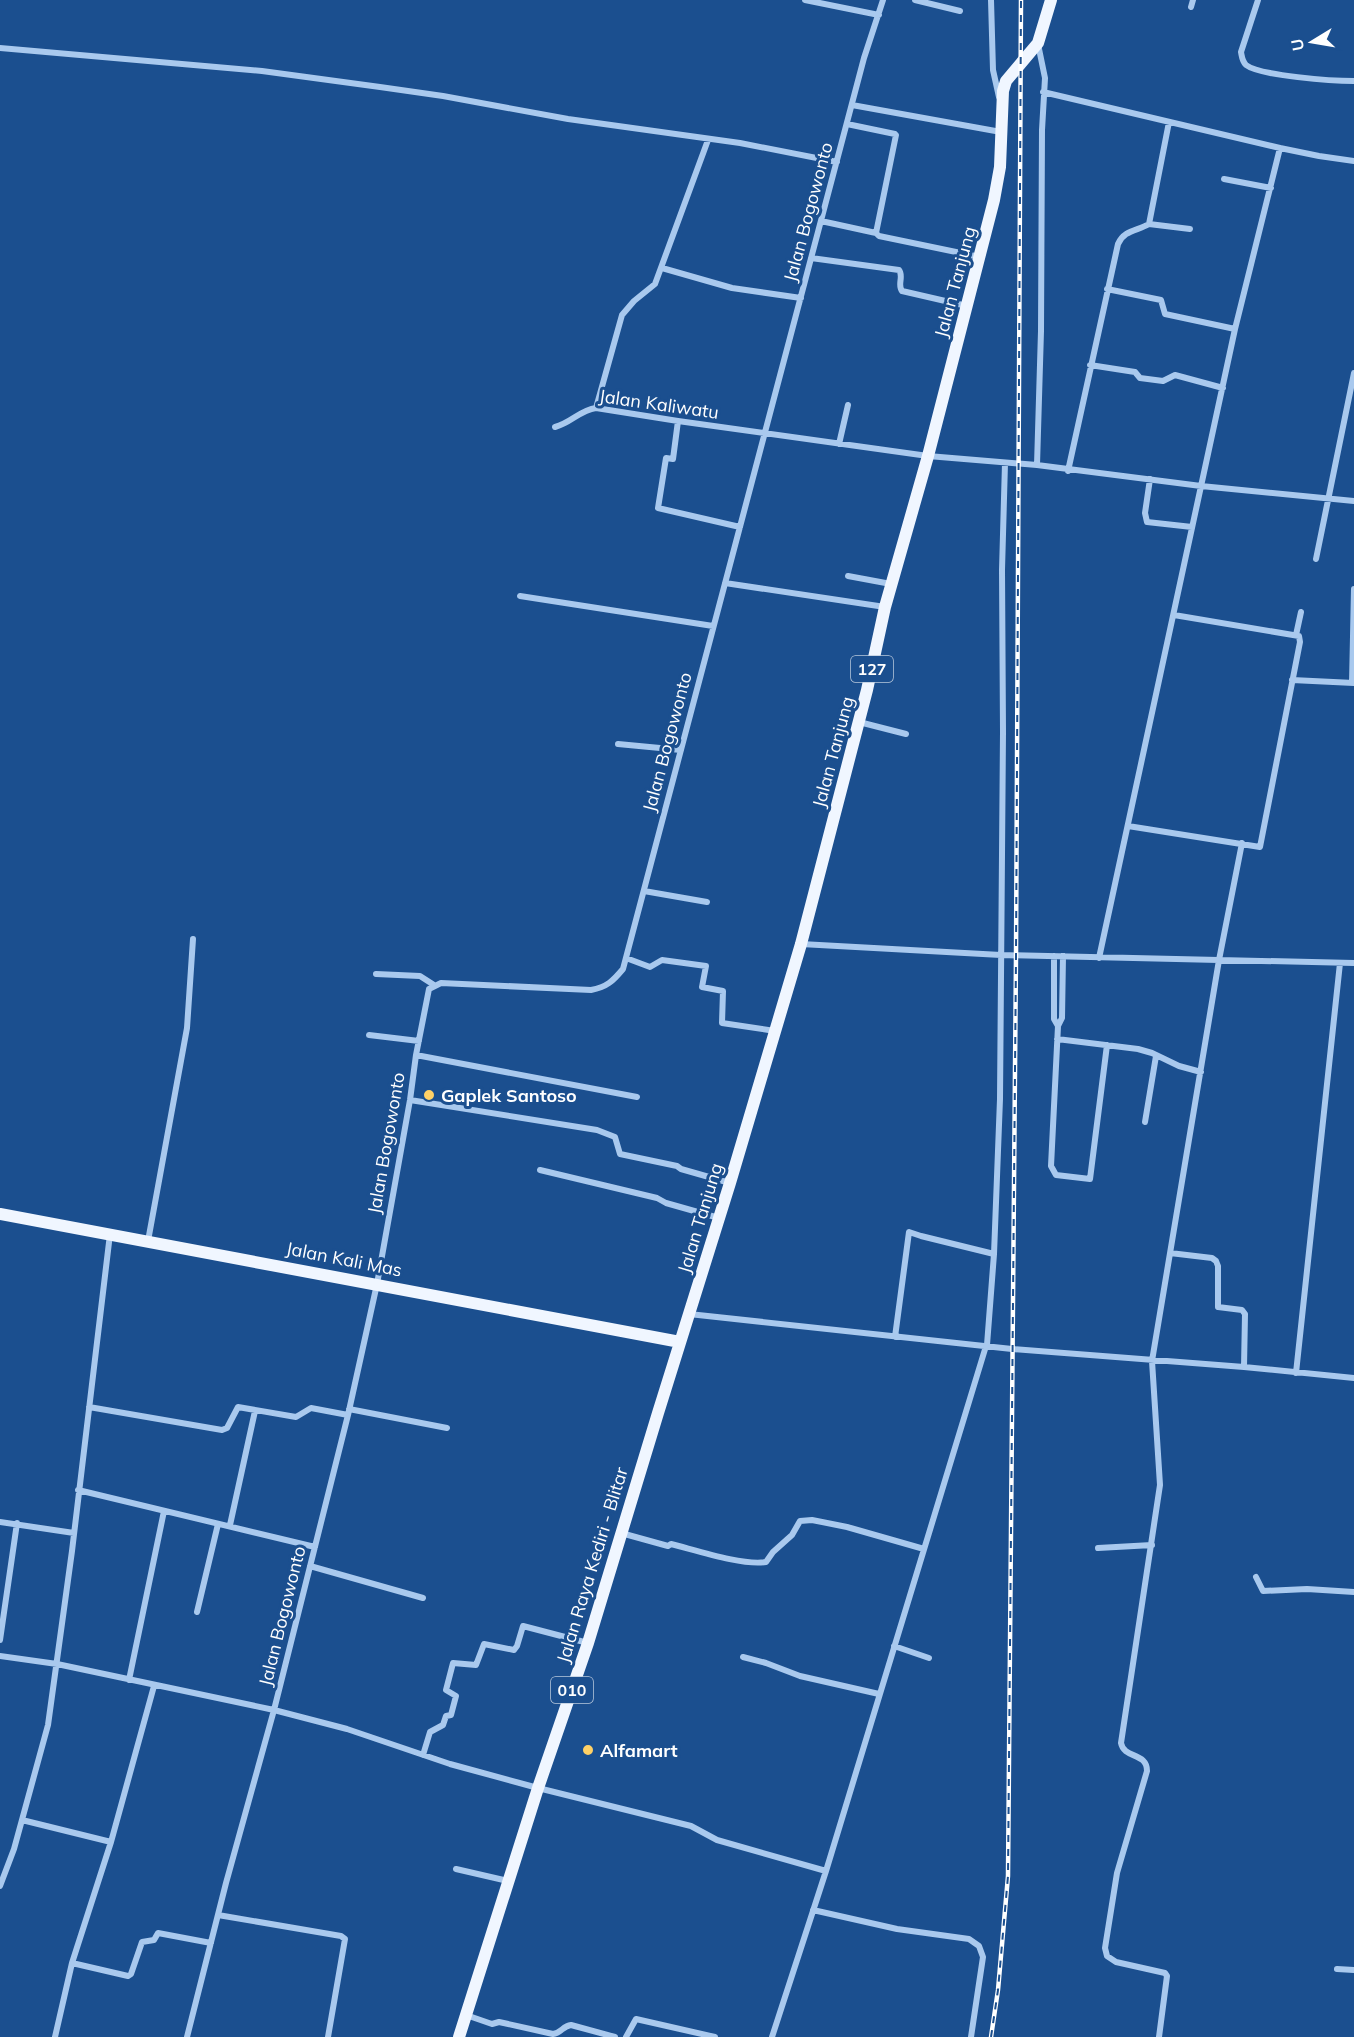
<svg xmlns="http://www.w3.org/2000/svg" width="1354" height="2037" viewBox="0 0 1354 2037" font-family="Mulish,sans-serif">
<style>
.lines{fill:none;stroke-linecap:round;stroke-linejoin:round}
.street{stroke:#a9c9ee;stroke-width:6}
.primary{stroke:#f0f6ff;stroke-width:12}
.rail-casing{stroke:#fff;stroke-width:4.5}
.rail{stroke:#1b4f8f;stroke-width:2;stroke-dasharray:7;stroke-linecap:butt}
.poi-dot{fill:#ffd166;stroke:#1b4f8f;stroke-width:2}
.labels{text-anchor:middle;dominant-baseline:central;stroke-width:6;stroke-linejoin:round;paint-order:stroke}
.shield{fill:#1b4f8f;stroke:#bbcadd;stroke-width:1.5}
.shield-label{font-size:16px;font-weight:bold;fill:#fff}
.street-label{font-size:18px;fill:#fff;stroke:#1b4f8f}
.poi-label{font-size:18px;font-weight:bold;fill:#fff;stroke:#1b4f8f;text-anchor:start}
</style>
<rect width="100%" height="100%" fill="#1b4f8f"/>
<g class="lines">
<!-- street -->
<path class="street" d="M805 0 879 15
M915 0 960 11
M991 0 993 70 999 97
M1258 0 1241 52C1242 57 1242 61 1246 65 1260 76 1334 81 1354 81
M1191 7 1193 0
M0 48 262 71 380 87 443 96 568 119 740 143 837 162
M1043 92 1280 148 1235 329 1099 958
M852 105 1001 132
M847 124 895 134 896 135 876 233
M1280 148 1319 156 1354 161
M1224 179 1271 188
M821 221 876 233 879 236 980 257
M1149 224 1190 229
M811 258 899 270C904 276 897 285 902 291L967 306
M662 268 732 288 801 298
M1107 289 1161 300 1165 314 1235 329
M1090 365 1135 372 1140 378 1163 381 1175 375 1223 388
M596 408 622 315 634 301 655 284 708 140
M678 421 673 459 666 458 658 508 740 527
M555 427C571 423 580 410 596 408L678 421 928 456 1037 465 1201 486 1354 501
M839 444 848 405
M1037 465 1041 331 1042 130 1045 78 1038 44
M1068 471 1118 244C1124 230 1137 231 1149 224L1169 122
M1150 479 1145 513 1147 522 1192 527
M1316 559 1354 373
M848 576 891 584
M725 583 885 607
M520 596 713 626
M1296 635 1301 612
M1292 680 1354 683
M1352 683 1354 589
M859 722 906 734
M618 744 681 750
M1128 826 1260 847 1300 642 1299 636 1174 615
M644 891 707 902
M801 944 1001 955 1354 963
M1054 956V1019L1058 1026 1051 1166 1056 1175 1090 1179 1107 1045
M626 958 650 967 662 960 706 966 702 987 723 991 722 1023 775 1031
M376 974 420 976 434 985
M1058 1026 1062 1018 1063 956
M369 1035 419 1041
M1057 1039 1138 1049 1152 1053 1179 1066 1201 1072
M416 1055 637 1097
M410 1100 597 1130 615 1137 620 1154 677 1166 681 1169 730 1183
M1145 1122 1156 1056
M540 1170 657 1198 666 1203 719 1218
M148 1241 187 1028 193 939
M1170 1253 1212 1258 1216 1261 1218 1266V1307L1242 1310 1245 1314 1244 1367
M689 1314 1012 1349 1244 1367 1354 1378
M895 1337 909 1232 921 1236 994 1254
M987 1345 994 1254 1000 1099 1003 732 1002 570 1005 463
M1296 1373 1340 963
M89 1407 222 1430 227 1428 238 1407 296 1417 311 1408 348 1415
M349 1409 447 1428
M78 1490 315 1547
M0 1522 74 1533
M230 1525 255 1411
M621 1533 668 1546 671 1544C695 1550 743 1566 766 1562L773 1552 792 1535 800 1521 812 1520 847 1527 924 1549
M1098 1548 1152 1545
M310 1566 423 1598
M1256 1577 1263 1591 1307 1589 1354 1592
M197 1612 218 1524
M0 1640 17 1523
M894 1646 929 1658
M0 1656 57 1664 274 1710 347 1729 450 1764 538 1788 691 1826 717 1840 826 1871
M743 1657 766 1663 800 1676 879 1694
M129 1680 164 1511
M423 1755 430 1732 443 1725 446 1716 451 1715 456 1696 446 1690 453 1663 476 1665 484 1644 514 1650 517 1646 523 1626 588 1643
M22 1820 111 1842
M456 1869 508 1881
M0 1886 14 1849 48 1725 72 1551 110 1234
M813 1910 897 1929 969 1939 979 1946 983 1957 971 2037
M218 1915 341 1936 345 1939 328 2037
M72 1963 128 1976 131 1974 142 1942 154 1940 158 1933 211 1943
M1337 1969 1354 1970
M466 2015 492 2024 499 2022 553 2034C561 2033 563 2026 571 2025L615 2037
M55 2037 72 1963 111 1842 154 1686
M187 2037 226 1883 274 1710 348 1415 377 1284 410 1100 416 1055 429 989 441 983 591 990C607 987 613 981 623 969L864 58 883 0
M626 2037 636 2019 715 2037
M772 2037 826 1871 986 1346
M1159 2037 1167 1976 1165 1973 1116 1962 1107 1956 1105 1948 1117 1873 1147 1771C1147 1752 1124 1759 1121 1743L1160 1485 1152 1361 1219 960 1242 843"/>
<!-- primary -->
<path class="primary" d="M0 1214 680 1342
M459 2037 538 1788 588 1643 658 1413 730 1183 801 944 867 690 885 607 928 456 994 200 1000 167 1003 91 1006 81 1038 43 1051 0"/>
<!-- rail casing -->
<g class="rail-casing">
<path id="rail" d="M991 2037 998 1990 1008 1876 1016 956 1021 0"/>
</g>
<!-- rail -->
<use href="#rail" class="rail"/>
</g>
<!-- markers -->
<g class="poi-dot">
<circle cx="429" cy="1095" r="6"/>
<circle cx="588" cy="1750" r="6"/>
</g>
<g class="labels">
<!-- shield labels -->
<g class="shield">
<rect x="851" y="656" width="42" height="26" rx="4.5"/>
<rect x="551" y="1677" width="42" height="26" rx="4.5"/>
</g>
<g class="shield-label">
<text x="872" y="669">127</text>
<text x="572" y="1690">010</text>
</g>
<!-- street labels -->
<g class="street-label">
<text transform="translate(808 212) rotate(-75)">Jalan Bogowonto</text>
<text transform="translate(955 282) rotate(-75)">Jalan Tanjung</text>
<text transform="translate(659 404) rotate(8)">Jalan Kaliwatu</text>
<text transform="translate(667 742) rotate(-75)">Jalan Bogowonto</text>
<text transform="translate(833 752) rotate(-75)">Jalan Tanjung</text>
<text transform="translate(386 1143) rotate(-80)">Jalan Bogowonto</text>
<text transform="translate(700 1218) rotate(-73)">Jalan Tanjung</text>
<text transform="translate(344 1259) rotate(11)">Jalan Kali Mas</text>
<text transform="translate(592 1565) rotate(-73)">Jalan Raya Kediri - Blitar</text>
<text transform="translate(282 1616) rotate(-76)">Jalan Bogowonto</text>
</g>
<!-- poi labels -->
<g class="poi-label">
<text x="441" y="1095">Gaplek Santoso</text>
<text x="600" y="1750">Alfamart</text>
</g>
</g>
<!-- north arrow -->
<g transform="translate(1312 42) rotate(259)" stroke="#1b4f8f" stroke-width="4.5" paint-order="stroke">
<path d="M0-4.5L10 22L0 15L-10 22Z" fill="#ffffff"/>
<text y="-9" font-size="16" font-weight="bold" text-anchor="middle" fill="#ffffff">U</text>
</g>
</svg>
